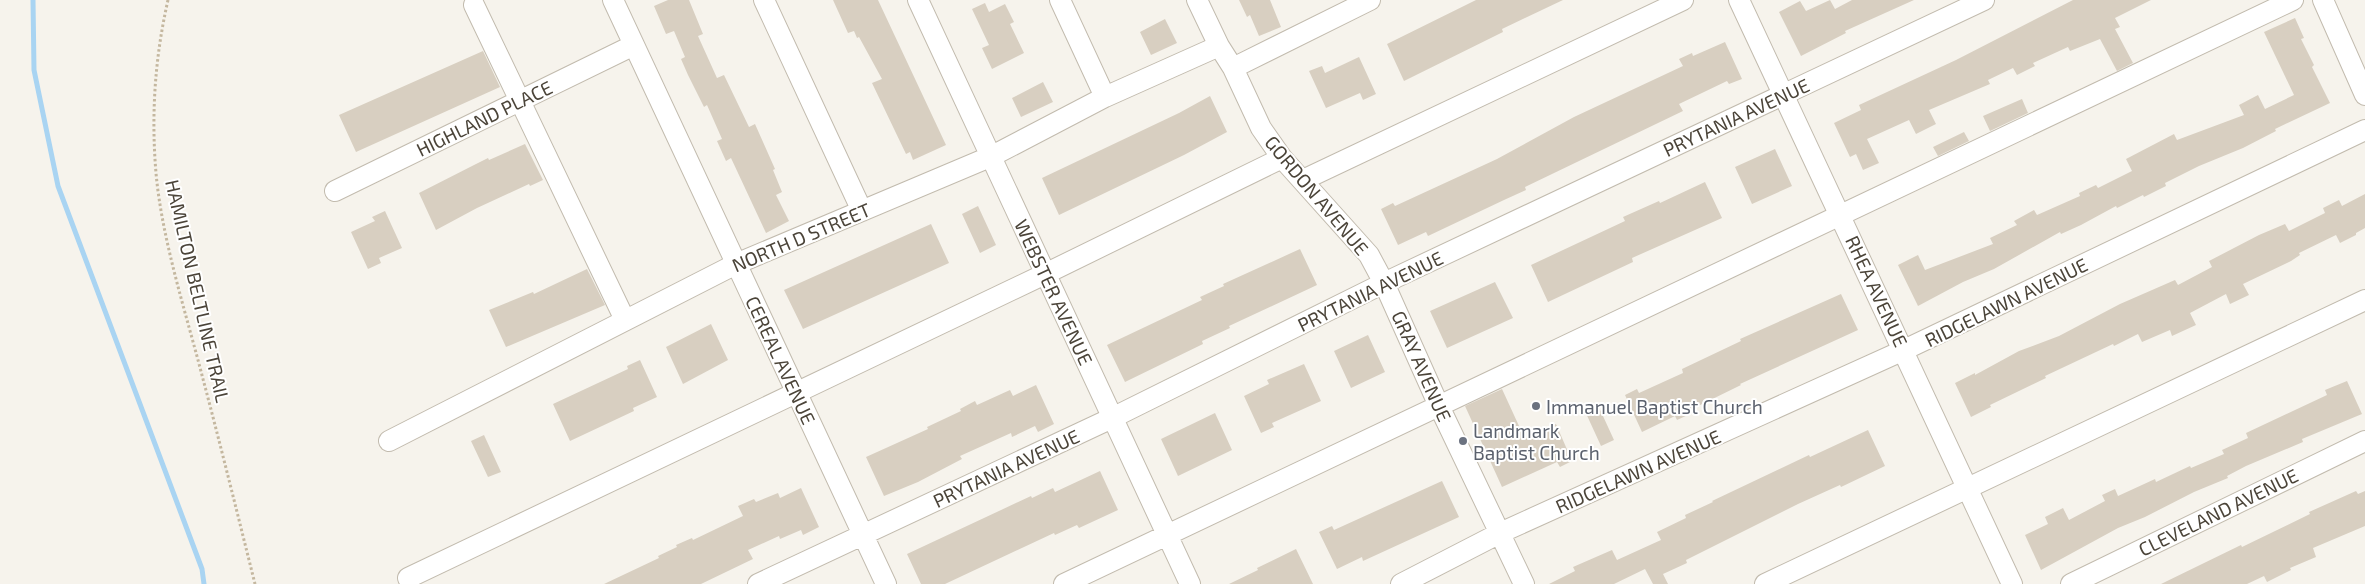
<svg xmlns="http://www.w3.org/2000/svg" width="2365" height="584" viewBox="0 0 2365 584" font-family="'Exo 2',sans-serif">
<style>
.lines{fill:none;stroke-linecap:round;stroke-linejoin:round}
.stream{stroke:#a9d4f2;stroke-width:5}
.building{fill:#d8cfc1}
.minor-casing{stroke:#c2bbae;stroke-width:22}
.path{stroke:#c4b79f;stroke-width:3;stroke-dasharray:2.5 2.5;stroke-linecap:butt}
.minor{stroke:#fff;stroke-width:20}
.worship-dot{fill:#6b7280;stroke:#fff;stroke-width:2}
.labels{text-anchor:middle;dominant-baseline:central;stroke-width:4;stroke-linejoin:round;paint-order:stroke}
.street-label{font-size:19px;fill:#4b4439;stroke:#fff}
.worship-label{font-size:19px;fill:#5b616d;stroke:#fff;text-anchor:start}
</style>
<rect width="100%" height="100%" fill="#f6f3ec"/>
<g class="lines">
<!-- stream -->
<path class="stream" d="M33 0 34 70 58 186 202 569 204 584"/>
</g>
<!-- building -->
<path class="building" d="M668 0H689L703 34 698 36 717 78 724 75 749 127 755 124 775 169 773 170 782 192 776 195 789 221 766 233 731 158 726 161 717 141 722 139 707 105 704 107 688 75 681 59 685 57 674 31 666 34 654 6Z
M833 0H878L946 145 913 160 910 152 906 154 872 83 882 79 859 37 857 38 854 31 848 33Z
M1239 0H1270L1281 27 1259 36 1250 15 1247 17Z
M1476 0H1563L1502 29 1503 32 1404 81 1387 44Z
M1830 0 1835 9 1852 0H1914L1845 31 1846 33 1801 56 1779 12 1800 1 1806 11Z
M2073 0H2151L2115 18 2120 27 2115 29 2133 63 2117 71 2100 39 2070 51 2068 47 2033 63 2035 66 2017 75 2013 68 1988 80 1990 84 1929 110 1936 124 1916 134 1909 120 1867 139 1879 163 1863 170 1856 154 1850 157 1834 123 1861 110 1859 105 1956 60Z
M985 3 989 12 1005 4 1014 22 1010 24 1024 53 992 69 982 48 989 45 972 9Z
M2295 18 2304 38 2301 39 2314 65 2312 67 2330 103 2275 129 2276 131 2243 148 2199 166 2165 183 2166 186 2144 197 2143 195 2117 208 2116 206 2081 225 2061 234 2060 232 1994 269 1963 282 1918 306 1898 265 1918 255 1925 270 1993 244 1990 238 2017 225 2014 221 2034 210 2037 215 2080 196 2079 193 2096 185 2098 188 2132 171 2126 159 2174 134 2177 140 2244 115 2239 105 2258 95 2265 109 2294 95 2264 32Z
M1165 19 1177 43 1151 55 1140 32Z
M1725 42 1742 79 1729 84 1727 81 1679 104 1683 111 1525 187 1526 190 1504 200 1428 236 1426 232 1398 245 1381 209 1393 203 1395 206 1497 159 1574 117 1683 66 1679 59 1692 53 1693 56Z
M483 51 500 87 356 152 339 115Z
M1359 57 1376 94 1363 100 1360 93 1326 108 1309 71 1322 66 1325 73Z
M1043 82 1053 102 1021 117 1012 98Z
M1210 96 1227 132 1184 155 1059 215 1042 178 1179 113Z
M2022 99 2028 113 1990 131 1983 116Z
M1964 132 1969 141 1938 156 1933 147Z
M525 144 543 180 530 186 529 184 477 208 436 230 419 193 476 164 488 158 489 160Z
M1775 149 1792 186 1752 204 1735 167Z
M1705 182 1722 218 1632 258 1633 262 1548 302 1531 265 1625 221 1623 217 1659 201 1660 203Z
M2365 194V228L2356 233V235L2340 243 2336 235 2299 253 2300 255 2291 261 2243 284 2249 295 2230 304 2226 294 2190 313 2196 325 2172 336 2170 330 2142 342 2138 334 2114 346 2113 344 2045 376 2046 378 1990 405 1991 407 1971 417 1955 383 1975 373V375L2019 351 2059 336 2120 304 2175 280 2178 285 2212 267 2209 261 2259 235 2285 224 2289 231 2325 213 2323 208 2339 200 2342 206Z
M978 206 996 245 980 253 962 214Z
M385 211 402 248 379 258 381 263 368 269 351 232 375 221 372 217Z
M931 224 949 263 803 329 784 290Z
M1300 249 1317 285 1229 326 1230 328 1202 341 1203 344 1125 382 1107 345 1202 300 1200 297 1224 286 1223 284Z
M587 269 605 305 506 347 489 310 533 292 534 294Z
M1495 282 1513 318 1447 348 1430 311Z
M1841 294 1858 330 1740 384 1741 385 1688 411 1690 414 1677 420 1675 416 1642 432 1625 395 1637 389 1639 393 1683 373 1682 369 1741 341 1740 339Z
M711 324 728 360 683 384 666 347Z
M1368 335 1385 372 1351 388 1334 351Z
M640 360 657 397 633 408 634 411 570 441 553 404 628 369 627 366Z
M1304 364 1321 401 1272 423 1274 427 1261 433 1244 396 1269 384 1267 380Z
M2347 381 2362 414 2302 439 2303 442 2246 466 2227 476 2228 478 2194 492 2145 517 2118 528 2041 570 2025 535 2048 524 2045 517 2063 508 2069 520 2105 501 2102 495 2115 489 2118 496 2155 479 2156 482 2190 466 2191 468 2224 454 2222 450 2248 438 2246 433 2327 395 2325 390Z
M1036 385 1054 424 1038 432 1035 426 1012 437 1011 433 960 456 962 459 918 482 884 496 866 457 928 429 927 427 961 411 960 409 975 401 977 405 1010 390 1013 396Z
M1502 389 1525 439 1556 424 1572 461 1560 467 1557 462 1502 487 1465 406Z
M1597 403 1614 440 1601 446 1584 409Z
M1215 413 1232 450 1178 476 1161 439Z
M1868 430 1885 466 1841 487 1840 485 1798 504 1686 560 1687 563 1663 574 1668 584H1653L1645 569 1614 584H1549L1575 571 1573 567 1612 550 1617 560 1661 540 1657 532 1686 518 1685 515 1713 502 1712 501 1809 455 1810 457Z
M484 435 501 472 488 477 471 441Z
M1100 471 1118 510 1079 528 1077 525 1055 535 1054 533 945 584H921L907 554 1031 496 1032 498 1053 488 1055 492Z
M1442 481 1459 517 1363 561 1362 557 1337 569 1319 532 1332 526 1334 530Z
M801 488 819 527 803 535 801 530 780 539 779 536 748 550 753 559 701 584H604L659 558 658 556 677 547 676 545 692 538 693 540 743 516 738 506 754 499 756 502 778 493 780 498Z
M2356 491 2358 494 2365 491V526L2313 548 2316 557 2290 568 2291 570 2267 582 2264 576 2247 584H2161L2241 545 2242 547 2310 514 2309 512Z
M1296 549 1313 584H1229L1258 570 1257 568Z"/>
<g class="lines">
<!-- minor casing -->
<g class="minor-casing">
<path id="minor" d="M613 0 886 584
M764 0 862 211
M918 0 1190 584
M1060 0 1105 97
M1197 0 1219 46 1233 68 1261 128 1282 158 1369 255 1384 283 1439 406 1524 584
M1739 0 2012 584
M2323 0 2365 95
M474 5 625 320
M1233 68 1370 0
M1303 180 1683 0
M335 191 634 45
M389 441 736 264 992 156 1105 97 1219 46
M408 578 1045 274 1282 158
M758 584 1112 418 1384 283 1984 0
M1064 584 2293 0
M1401 584 1500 533 1904 350 2365 130
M1765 584 2365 300
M2071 584 2365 441"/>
</g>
<!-- path -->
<path class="path" d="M168 0C155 57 151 114 156 173 162 240 186 313 203 379 221 447 238 516 255 584"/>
<!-- minor -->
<use href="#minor" class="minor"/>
</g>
<!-- markers -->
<g class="worship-dot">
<circle cx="1536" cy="406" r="5"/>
<circle cx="1463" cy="441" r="5"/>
</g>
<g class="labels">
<!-- street labels -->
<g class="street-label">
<text transform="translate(1736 117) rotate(-25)">PRYTANIA AVENUE</text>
<text transform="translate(484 118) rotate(-26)">HIGHLAND PLACE</text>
<text transform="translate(1317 195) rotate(50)">GORDON AVENUE</text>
<text transform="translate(801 237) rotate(-23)">NORTH D STREET</text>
<text transform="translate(198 291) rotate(77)">HAMILTON BELTLINE TRAIL</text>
<text transform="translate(1370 291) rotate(-26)">PRYTANIA AVENUE</text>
<text transform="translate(1877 291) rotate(65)">RHEA AVENUE</text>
<text transform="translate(1054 292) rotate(65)">WEBSTER AVENUE</text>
<text transform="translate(2006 302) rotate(-26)">RIDGELAWN AVENUE</text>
<text transform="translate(781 360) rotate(65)">CEREAL AVENUE</text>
<text transform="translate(1422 366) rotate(66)">GRAY AVENUE</text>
<text transform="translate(1006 468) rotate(-25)">PRYTANIA AVENUE</text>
<text transform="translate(1638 471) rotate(-24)">RIDGELAWN AVENUE</text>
<text transform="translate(2218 512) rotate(-26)">CLEVELAND AVENUE</text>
</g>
<!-- worship labels -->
<g class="worship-label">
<text x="1546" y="406">Immanuel Baptist Church</text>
<text x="1473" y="430">Landmark<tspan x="1473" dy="22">Baptist Church</tspan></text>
</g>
</g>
</svg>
